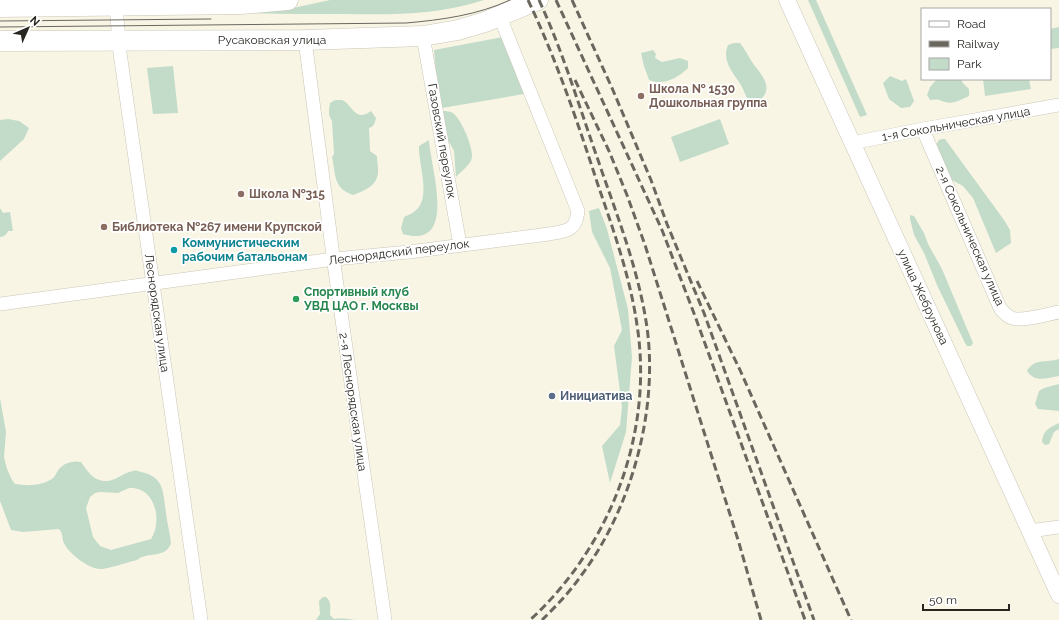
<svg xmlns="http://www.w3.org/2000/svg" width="1059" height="620" viewBox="0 0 1059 620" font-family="Raleway,sans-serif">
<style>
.green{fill:#c2dcc9;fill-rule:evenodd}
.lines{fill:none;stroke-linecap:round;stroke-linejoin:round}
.minor-casing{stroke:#cac6b7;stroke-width:14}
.tertiary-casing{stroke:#cac6b7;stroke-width:17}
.primary-casing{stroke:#cac6b7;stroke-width:21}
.minor{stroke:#fff;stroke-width:13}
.tertiary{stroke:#fff;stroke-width:16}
.primary{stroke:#fff;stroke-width:20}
.tram{stroke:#6a675f;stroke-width:1}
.rail{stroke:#6a675f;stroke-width:3;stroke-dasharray:8 4;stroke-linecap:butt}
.education-dot{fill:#8d6e63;stroke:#fff;stroke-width:1.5}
.culture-dot{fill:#0f9aa8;stroke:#fff;stroke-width:1.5}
.leisure-dot{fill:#2e9e5b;stroke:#fff;stroke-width:1.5}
.service-dot{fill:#5c6f8a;stroke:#fff;stroke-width:1.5}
.labels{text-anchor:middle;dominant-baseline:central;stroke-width:3.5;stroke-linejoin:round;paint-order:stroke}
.street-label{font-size:12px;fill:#282621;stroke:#fff}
.education-label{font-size:12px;font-weight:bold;fill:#785e54;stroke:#fff;text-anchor:start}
.culture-label{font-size:12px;font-weight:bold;fill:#0d838f;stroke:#fff;text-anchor:start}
.leisure-label{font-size:12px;font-weight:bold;fill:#27864d;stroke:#fff;text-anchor:start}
.service-label{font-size:12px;font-weight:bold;fill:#4e5e75;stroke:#fff;text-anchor:start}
</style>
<rect width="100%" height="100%" fill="#f9f5e5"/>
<!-- green -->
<path class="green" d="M330 0H484C438 15 392 15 345 14 311 14 277 14 244 13L293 8Z
M808 0H816L867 115 860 117Z
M1059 27V48L1050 49V29Z
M503 37 524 94 442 108 437 84 434 50Z
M734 43H740C745 49 748 56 752 62 759 72 773 85 763 97 759 102 755 103 750 104 747 99 745 93 742 87 734 73 721 62 728 45Z
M653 50 656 54 655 58 662 62 680 58 688 61V68C678 78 663 86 649 80L644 66 641 53Z
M173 66 178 113 153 114 147 68Z
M890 76 902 81 906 79 914 101 910 107 901 108 889 99 883 83Z
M937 79H962V82L969 89V96C962 99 953 105 945 102 936 99 940 99 930 100L927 95 930 87Z
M983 79H1029L1031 89 985 96Z
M335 100C336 100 341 100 342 100 352 104 355 123 371 111L376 118C375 122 374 127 369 128L370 151 377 156C377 161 378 165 378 169 379 185 366 190 353 195 333 188 336 175 332 157L334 154 332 121 329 115V109L330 103Z
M442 111C447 111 451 111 454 114 462 121 473 147 472 157 471 165 461 171 456 177L454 151 448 140Z
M8 119 19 121 29 128 24 139 0 161V120Z
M720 119 729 144 680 162 671 137Z
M942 139H945L1004 220 1010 230 1011 243 996 253 973 198 963 186 950 179 936 145 939 140Z
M429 140C430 166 459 250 403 234L401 228 404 217C407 215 412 214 415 211 432 198 418 164 419 146Z
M0 208 3 213 10 212 13 231H8C7 234 4 237 0 237Z
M599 208 607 229 628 309 632 357 626 432 610 483 602 446 620 425 622 407 614 346 622 330 610 268 592 232 589 211Z
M910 215 914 216 924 233 928 244 942 269 973 343 971 346H967L965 343 937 285 924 253 914 235 910 219Z
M1059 359V376C1047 378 1035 383 1027 371 1034 358 1046 363 1059 359Z
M1059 384V411L1038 409 1035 404 1039 391 1044 388Z
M0 398 6 432 4 457 7 469 12 480 15 484C28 486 40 486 52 479 55 477 56 473 59 469 64 463 73 460 81 462 87 470 92 480 104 481 115 482 122 473 133 471 135 470 138 471 141 472 165 477 163 493 166 513 167 523 170 533 171 543 166 559 148 551 137 560 128 562 108 569 101 569 89 569 71 555 65 545 61 539 64 534 59 529L23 532 11 530 0 501ZM129 488C155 486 163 521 151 539L111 550 100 546 93 537 86 508 90 497 95 493 100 492 118 493Z
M1059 423V429L1054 432 1049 444 1045 445 1042 442C1043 430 1049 428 1059 423Z
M323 597H326C332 602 330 608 330 615L334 619C342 618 348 619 356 620H316L320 614 319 601Z"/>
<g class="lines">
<!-- minor casing -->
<g class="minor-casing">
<path id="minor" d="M116 6 120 53 201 620
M423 36 460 245
M305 40 335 271 385 620
M923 129 927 139 1000 308C1003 312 1007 316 1012 318 1022 322 1048 314 1059 312
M852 143 923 129 1059 105
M0 304 334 259 409 252 549 234C567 231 576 231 578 211L500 17
M1030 531 1059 527"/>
</g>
<!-- tertiary casing -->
<g class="tertiary-casing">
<path id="tertiary" d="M787 0 1059 595"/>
</g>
<!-- primary casing -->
<g class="primary-casing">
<path id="primary" d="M0 7 241 4 288 0
M0 41 305 40 423 36 458 30 485 22 538 0"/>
</g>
<!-- minor -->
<use href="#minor" class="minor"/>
<!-- tertiary -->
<use href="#tertiary" class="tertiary"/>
<!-- primary -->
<use href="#primary" class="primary"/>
<!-- tram -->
<path class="tram" d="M0 21 211 19
M0 27 406 23C441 20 478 15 510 0"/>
<!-- rail -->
<path class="rail" d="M528 0C556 59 577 120 597 182 613 229 630 276 637 325 654 433 610 547 530 620
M539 0C563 52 579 106 598 160 616 213 637 265 646 321 660 406 632 509 580 577 569 593 556 606 542 620
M556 0 662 230 695 316 805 620
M572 0 612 88 651 180 667 224 704 313 814 620
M575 80 609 151 627 195 645 245 739 543 761 620
M697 281 740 370 851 620"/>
</g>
<!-- markers -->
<g class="education-dot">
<circle cx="641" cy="96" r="4"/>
<circle cx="241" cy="194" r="4"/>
<circle cx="104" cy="227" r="4"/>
</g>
<circle class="culture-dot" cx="174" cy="250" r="4"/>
<circle class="leisure-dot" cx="296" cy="299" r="4"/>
<circle class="service-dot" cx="552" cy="396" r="4"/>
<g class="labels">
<!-- street labels -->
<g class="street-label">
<text x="272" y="40">Русаковская улица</text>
<text transform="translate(956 124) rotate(-10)">1-я Сокольническая улица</text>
<text transform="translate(442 141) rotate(80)">Газовский переулок</text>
<text transform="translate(970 236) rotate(66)">2-я Сокольническая улица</text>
<text transform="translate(399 252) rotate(-7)">Леснорядский переулок</text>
<text transform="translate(923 297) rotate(65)">улица Жебрунова</text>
<text transform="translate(157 313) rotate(82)">Леснорядская улица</text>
<text transform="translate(353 402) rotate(82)">2-я Леснорядская улица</text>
</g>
<!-- education labels -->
<g class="education-label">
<text x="649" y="89">Школа № 1530<tspan x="649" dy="14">Дошкольная группа</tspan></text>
<text x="249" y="194">Школа №315</text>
<text x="112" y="227">Библиотека №267 имени Крупской</text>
</g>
<!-- culture labels -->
<g class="culture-label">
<text x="182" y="243">Коммунистическим<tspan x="182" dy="14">рабочим батальонам</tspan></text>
</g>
<!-- leisure labels -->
<g class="leisure-label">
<text x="304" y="292">Спортивный клуб<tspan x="304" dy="14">УВД ЦАО г. Москвы</tspan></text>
</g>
<!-- service labels -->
<g class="service-label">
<text x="560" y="396">Инициатива</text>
</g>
</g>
<!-- legend -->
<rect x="921" y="8" width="130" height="72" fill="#ffffff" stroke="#a9a8a6"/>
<rect x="929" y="21" width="20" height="6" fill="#ffffff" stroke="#a9a8a6"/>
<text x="957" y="28" font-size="12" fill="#282621">Road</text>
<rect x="929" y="41" width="20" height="6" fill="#6a675f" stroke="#a9a8a6"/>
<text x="957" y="48" font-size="12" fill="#282621">Railway</text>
<rect x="929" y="58" width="20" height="12" fill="#c2dcc9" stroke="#a9a8a6"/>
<text x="957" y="68" font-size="12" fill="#282621">Park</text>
<!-- north arrow -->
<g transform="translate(28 28) rotate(45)" stroke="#ffffff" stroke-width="3" paint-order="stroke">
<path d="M0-3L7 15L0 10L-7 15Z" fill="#282621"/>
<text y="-6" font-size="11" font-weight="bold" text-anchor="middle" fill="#282621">N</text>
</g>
<!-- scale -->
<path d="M923 604v6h86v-6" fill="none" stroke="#282621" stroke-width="2"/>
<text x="929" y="604" font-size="12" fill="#282621" stroke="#ffffff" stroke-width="3" paint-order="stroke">50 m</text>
</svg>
